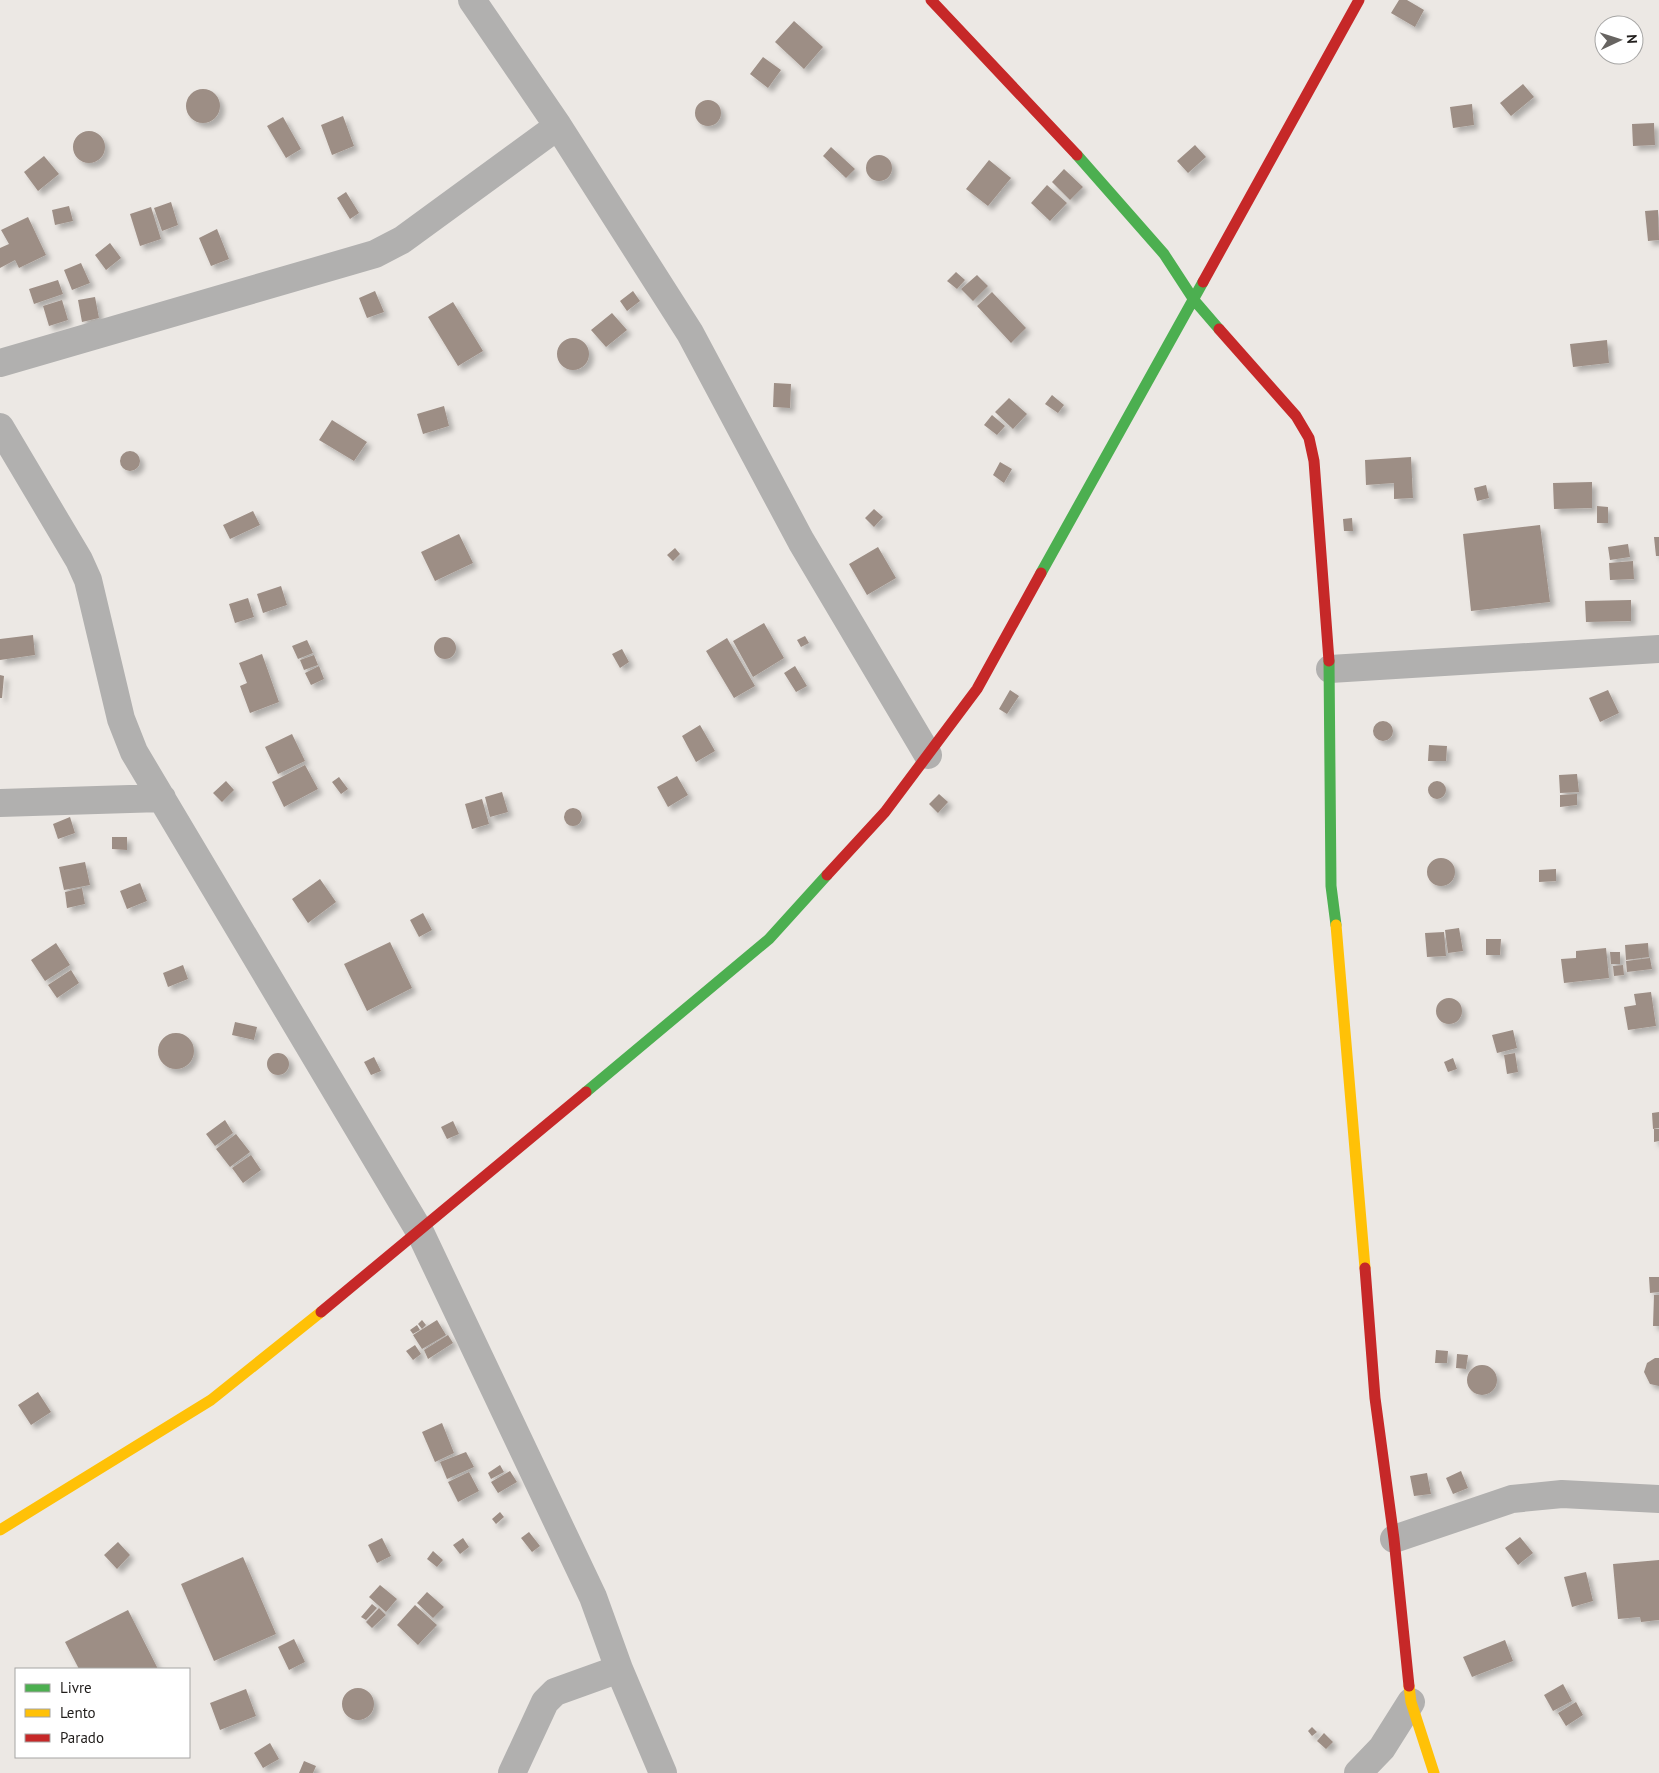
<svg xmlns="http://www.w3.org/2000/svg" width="1659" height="1773" viewBox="0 0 1659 1773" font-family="'PT Sans',sans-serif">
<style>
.building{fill:#9d8e85;filter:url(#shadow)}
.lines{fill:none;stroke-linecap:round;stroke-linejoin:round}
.street{stroke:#b1b0af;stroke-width:28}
.fast{stroke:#4caf50;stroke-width:11}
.slow{stroke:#ffc107;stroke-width:11}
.jam{stroke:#c62828;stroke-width:11}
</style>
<defs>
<filter id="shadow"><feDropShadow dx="4.5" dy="4.5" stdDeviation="2.5" flood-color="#0004"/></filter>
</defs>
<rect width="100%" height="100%" fill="#ece8e4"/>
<!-- building -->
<path class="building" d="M1399 0H1407L1424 10 1415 27 1391 13Z
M794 21 823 47 804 69 775 42Z
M763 57 781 70 768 88 750 74Z
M1523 84 1534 97 1511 116 1500 103Z
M186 106a17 17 0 1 1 34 0a17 17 0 1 1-34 0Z
M695 113a13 13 0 1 1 26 0a13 13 0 1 1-26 0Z
M1472 104 1474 125 1453 128 1450 107Z
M343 116 354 146 332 155 321 125Z
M283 117 301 149 286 158 267 126Z
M1654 123 1655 145 1633 146 1632 124Z
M73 147a16 16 0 1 1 32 0a16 16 0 1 1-32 0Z
M1195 145 1206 157 1188 173 1177 161Z
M831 147 855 169 846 178 823 156Z
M866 168a13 13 0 1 1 26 0a13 13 0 1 1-26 0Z
M44 156 59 174 38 191 24 172Z
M989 160 1011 178 988 206 966 189Z
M1064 169 1083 187 1070 200 1052 182Z
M1047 185 1067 203 1050 221 1031 203Z
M346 192 359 213 350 219 337 198Z
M171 202 178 225 162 231 154 208Z
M69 206 73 221 55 225 52 210Z
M151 207 161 239 140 246 130 214Z
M1658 210 1659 240 1648 241 1645 211Z
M28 217 46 255 19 268 15 260 0 268V248L9 244 1 230Z
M217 229 229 259 211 266 199 238Z
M110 243 121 258 106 270 95 255Z
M81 263 90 283 72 290 64 270Z
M956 272 965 280 957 289 947 281Z
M977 275 988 286 973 301 961 289Z
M58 280 63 294 34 304 29 289Z
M375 291 384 312 367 318 359 298Z
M633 291 640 301 627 311 620 301Z
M992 292 1026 328 1011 343 977 306Z
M95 297 99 318 82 322 78 300Z
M62 300 68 320 49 326 43 306Z
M453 302 483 351 458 366 428 317Z
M612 313 627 330 606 347 591 330Z
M557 354a16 16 0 1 1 32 0a16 16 0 1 1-32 0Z
M1607 340 1609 363 1573 367 1570 344Z
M774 383 791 384 790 408 773 407Z
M1052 395 1064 405 1058 413 1045 404Z
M1009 398 1027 414 1013 429 995 412Z
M444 406 449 426 423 434 417 414Z
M992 415 1005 426 997 435 984 425Z
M332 420 367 442 354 461 319 440Z
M120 461a10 10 0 1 1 20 0a10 10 0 1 1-20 0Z
M1411 457 1413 498 1394 499V483L1366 485 1365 460Z
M1000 462 1012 469 1004 483 993 475Z
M1592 482V508L1554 509 1553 483Z
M1486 485 1489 498 1477 501 1474 488Z
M1597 506 1608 507V523H1597Z
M874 509 883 517 874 527 865 518Z
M253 511 260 525 230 539 223 525Z
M1352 518 1353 531H1344L1343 519Z
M1540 525 1550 602 1471 611 1463 534Z
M459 534 473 563 435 581 421 552Z
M1654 537H1659V556H1656Z
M1628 544 1630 557 1610 560 1608 547Z
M878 547 896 578 867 595 849 564Z
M675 548 680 554 673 561 667 555Z
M1633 561 1634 579 1610 580 1609 563Z
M281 586 287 605 263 613 257 594Z
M248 598 254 617 235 623 229 604Z
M1631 600V621L1586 622 1585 601Z
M764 623 784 658 753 677 733 641Z
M33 635 35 655 0 660V639Z
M805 636 809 643 801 647 797 640Z
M434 648a11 11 0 1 1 22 0a11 11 0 1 1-22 0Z
M727 638 755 686 734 698 706 651Z
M307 640 313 653 298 659 292 646Z
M622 649 629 662 620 668 612 654Z
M262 654 279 702 250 713 240 686 247 683 239 663Z
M314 655 318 665 304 670 300 660Z
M319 666 324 679 311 685 305 673Z
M795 666 807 686 796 692 784 673Z
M0 675 4 676 2 698H0Z
M1010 690 1019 696 1007 714 999 709Z
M1608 690 1619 713 1600 722 1589 698Z
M1373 731a10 10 0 1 1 20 0a10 10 0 1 1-20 0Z
M700 725 715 751 696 762 682 736Z
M292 734 305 761 278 774 265 747Z
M1429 745 1447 746 1446 761H1428Z
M305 765 318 789 284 807 272 782Z
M1577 774 1579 792 1560 793 1559 775Z
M677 776 688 795 668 807 657 787Z
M339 777 348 789 341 794 332 782Z
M1428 790a9 9 0 1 1 18 0a9 9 0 1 1-18 0Z
M226 781 234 790 222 802 213 793Z
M502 792 508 812 490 817 485 797Z
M939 794 948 802 938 813 929 804Z
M1577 794V805L1560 807V795Z
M482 799 489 824 472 829 465 804Z
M564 817a9 9 0 1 1 18 0a9 9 0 1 1-18 0Z
M70 817 75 833 58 839 53 824Z
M112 837H127V850L112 849Z
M1427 872a14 14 0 1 1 28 0a14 14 0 1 1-28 0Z
M85 862 90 885 64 890 59 867Z
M1556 869V881L1539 882V870Z
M320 879 336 902 308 923 292 899Z
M140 883 147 901 127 909 120 891Z
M82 888 85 904 67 908 65 892Z
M423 913 432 930 419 937 410 920Z
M1459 928 1463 951 1448 953 1445 930Z
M1444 932 1446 956 1427 957 1425 933Z
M1486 939H1501L1500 955H1486Z
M390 942 412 988 367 1011 344 964Z
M56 943 70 965 45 981 31 960Z
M1648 943 1649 957 1626 960 1625 945Z
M1606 948 1609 978 1564 983 1561 959 1576 958V951Z
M1610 952H1620V964H1611Z
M1650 958 1652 969 1627 972 1626 961Z
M183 965 188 979 168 987 163 973Z
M1623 965 1624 975 1614 976 1613 966Z
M71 970 79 983 57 998 48 985Z
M1651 992 1656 1026 1628 1030 1624 1007 1636 1005 1634 994Z
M1436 1011a13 13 0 1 1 26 0a13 13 0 1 1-26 0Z
M235 1022 257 1027 254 1040 232 1035Z
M1513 1030 1517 1048 1497 1053 1492 1035Z
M158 1051a18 18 0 1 1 36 0a18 18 0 1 1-36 0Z
M1515 1053 1518 1072 1507 1074 1504 1055Z
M267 1064a11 11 0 1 1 22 0a11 11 0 1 1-22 0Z
M374 1057 381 1071 371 1075 364 1062Z
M1453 1058 1457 1069 1448 1072 1444 1062Z
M1659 1112V1128L1653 1129 1652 1113Z
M225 1120 233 1133 215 1146 206 1134Z
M453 1121 459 1134 447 1139 441 1127Z
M1654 1129H1659V1141L1654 1142Z
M236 1134 250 1152 230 1167 216 1149Z
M251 1155 261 1170 243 1183 232 1168Z
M1649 1277H1659V1292L1650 1293Z
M1654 1295H1659V1326H1653Z
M422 1320 426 1325 422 1329 418 1324Z
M437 1320 446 1335 422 1349 413 1335Z
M417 1325 420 1330 413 1334 410 1330Z
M448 1335 453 1343 428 1359 424 1350Z
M415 1345 421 1354 413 1360 406 1351Z
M1436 1350 1448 1351 1447 1363H1435Z
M1457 1354 1468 1355 1466 1369 1456 1368Z
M1655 1358H1659V1386L1650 1384 1644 1372 1647 1363Z
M1467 1380a15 15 0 1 1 30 0a15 15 0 1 1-30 0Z
M38 1392 51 1412 31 1425 18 1405Z
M442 1423 454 1453 435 1462 422 1432Z
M466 1452 474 1467 447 1479 440 1462Z
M500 1465 504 1472 491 1479 488 1473Z
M510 1471 517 1482 498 1493 491 1482Z
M1461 1471 1468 1488 1453 1494 1446 1478Z
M469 1472 479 1491 458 1502 448 1482Z
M1427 1473 1431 1494 1414 1496 1410 1476Z
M500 1512 504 1517 496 1524 492 1519Z
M529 1532 540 1546 532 1552 521 1538Z
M1520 1537 1533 1553 1518 1565 1505 1548Z
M382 1538 391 1556 377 1563 368 1545Z
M463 1538 469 1547 460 1554 453 1545Z
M118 1542 130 1555 117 1569 104 1555Z
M433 1551 443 1560 437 1567 427 1559Z
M243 1557 276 1634 214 1661 181 1584Z
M1659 1560V1620L1641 1622 1640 1617 1618 1619 1613 1564Z
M1586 1572 1593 1601 1572 1607 1564 1577Z
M380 1585 397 1599 386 1612 369 1597Z
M427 1592 444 1607 433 1618 417 1603Z
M372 1604 377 1608 366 1620 361 1617Z
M415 1605 437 1625 418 1645 397 1625Z
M379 1608 386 1615 372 1628 366 1622Z
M128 1610 158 1669H79L65 1642Z
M294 1639 305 1662 289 1670 278 1647Z
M1505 1640 1513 1661 1472 1677 1463 1657Z
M1563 1684 1572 1701 1553 1711 1544 1695Z
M342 1704a16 16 0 1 1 32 0a16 16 0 1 1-32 0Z
M246 1689 256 1716 220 1730 210 1703Z
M1576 1702 1583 1715 1566 1726 1558 1713Z
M1312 1727 1317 1732 1312 1736 1308 1731Z
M1324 1733 1333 1742 1326 1749 1317 1741Z
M270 1743 279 1759 263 1768 254 1753Z
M304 1761 316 1766 313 1773H299Z"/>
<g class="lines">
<!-- street -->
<path class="street" d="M472 0 558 126 690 333 801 541 928 755
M0 363 375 254 402 240 558 126
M0 427 79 560 88 580 121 719 134 752 420 1232 593 1597 619 1669 663 1773
M1330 669 1659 649
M0 803 162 798
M1394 1539 1512 1499 1562 1494 1659 1499
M512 1773 545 1702 555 1692 619 1669
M1358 1773 1382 1748 1411 1702"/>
<!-- fast -->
<path class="fast" d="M1077 155 1164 254 1194 300 1219 329
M1041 573 1203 282
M1329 661 1331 886 1336 925
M586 1092 769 939 827 875"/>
<!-- slow -->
<path class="slow" d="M1336 925 1365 1268
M0 1530 211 1400 321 1312
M1409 1686 1411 1702 1434 1773"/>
<!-- jam -->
<path class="jam" d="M931 0 1077 155
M1203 282 1359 0
M1219 329 1296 416 1309 438 1314 461 1329 661
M827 875 885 812 977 689 1041 573
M1365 1268 1375 1398 1394 1539 1409 1686
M321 1312 586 1092"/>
</g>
<!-- legend -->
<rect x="15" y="1668" width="175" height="90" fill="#ffffff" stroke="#a6a5a4"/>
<rect x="25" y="1684" width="25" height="8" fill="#4caf50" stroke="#a6a5a4"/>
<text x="60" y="1693" font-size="15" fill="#201d1b">Livre</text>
<rect x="25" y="1709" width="25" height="8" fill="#ffc107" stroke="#a6a5a4"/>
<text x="60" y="1718" font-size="15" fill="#201d1b">Lento</text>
<rect x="25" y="1734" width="25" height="8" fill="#c62828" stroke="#a6a5a4"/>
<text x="60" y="1743" font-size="15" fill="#201d1b">Parado</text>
<!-- north arrow -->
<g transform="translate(1619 40) rotate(86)"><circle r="24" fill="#ffffff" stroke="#a6a5a4"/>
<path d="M0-4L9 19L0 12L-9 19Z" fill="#676461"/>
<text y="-8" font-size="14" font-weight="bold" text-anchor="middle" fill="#201d1b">N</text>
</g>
</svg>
